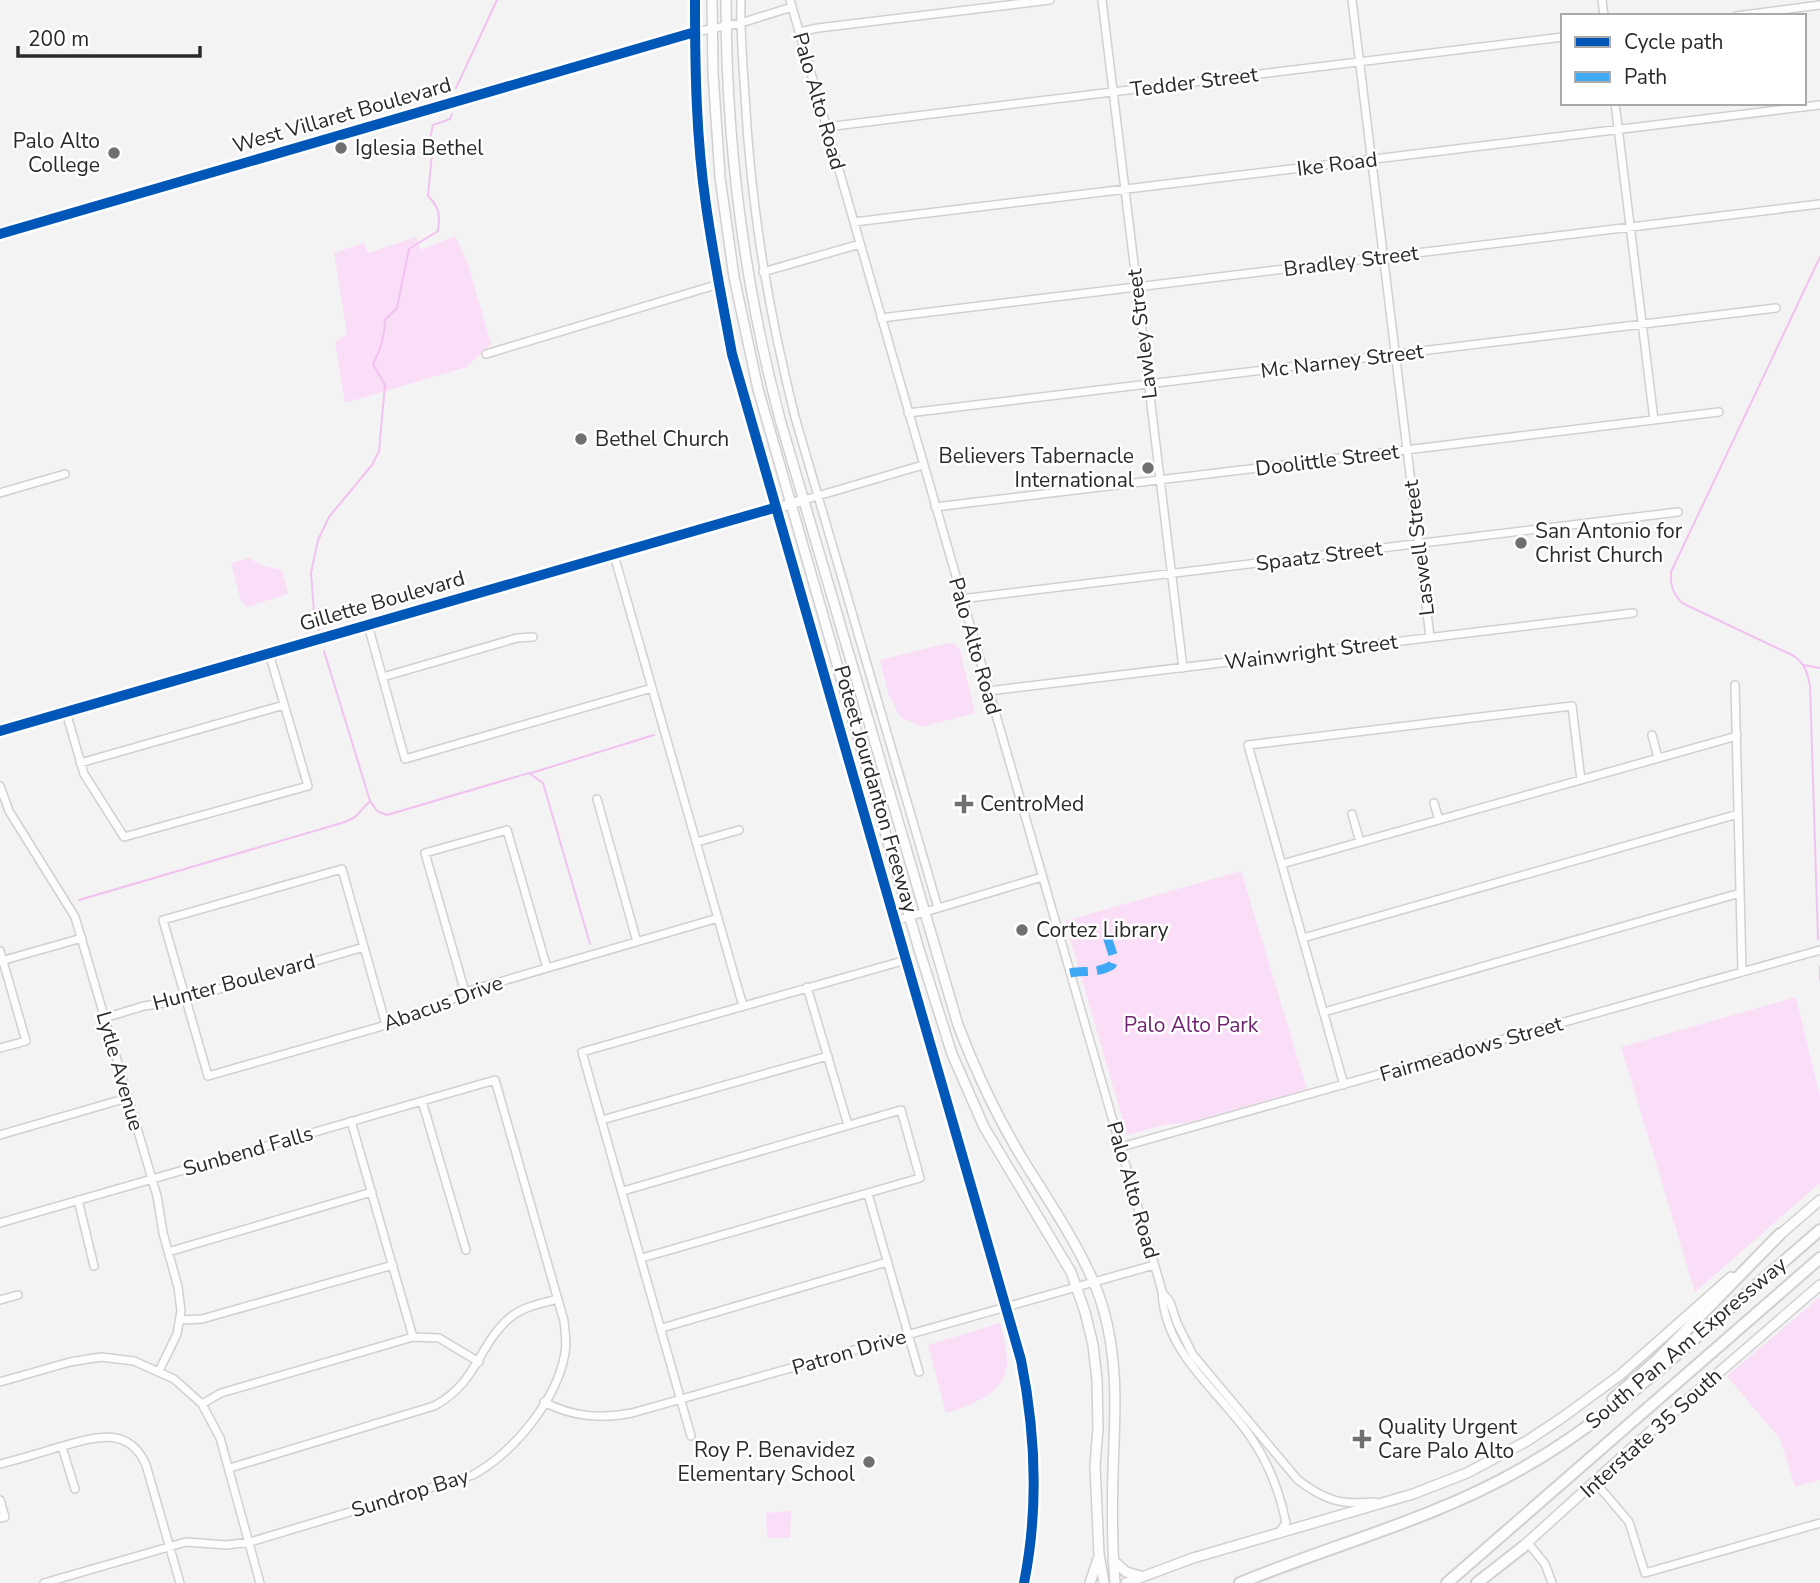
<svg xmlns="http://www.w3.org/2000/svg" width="1820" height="1583" viewBox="0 0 1820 1583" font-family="'Nunito Sans',sans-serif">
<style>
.green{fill:#fadef8}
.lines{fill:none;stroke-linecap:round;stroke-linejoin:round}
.stream{stroke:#f1c1ef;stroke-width:2}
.minor-casing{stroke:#d1d0d1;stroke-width:10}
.major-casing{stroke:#d1d0d1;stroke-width:12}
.highway-casing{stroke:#d1d0d1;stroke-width:14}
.minor{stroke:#fdfdfd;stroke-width:7}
.major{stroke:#fdfdfd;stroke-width:9}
.highway{stroke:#fdfdfd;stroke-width:10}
.quiet{stroke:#3fa9f5;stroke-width:9;stroke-dasharray:18 9;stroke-linecap:butt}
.cycleway-casing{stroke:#fff;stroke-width:15}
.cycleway{stroke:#0057b8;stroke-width:10}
.poi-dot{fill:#717071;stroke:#fff;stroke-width:2.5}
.labels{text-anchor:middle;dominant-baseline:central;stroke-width:5;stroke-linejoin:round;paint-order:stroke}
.street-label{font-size:21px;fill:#2b2a2b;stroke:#fff}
.poi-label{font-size:21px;fill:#2b2a2b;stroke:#fff;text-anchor:start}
.park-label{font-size:21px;fill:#712271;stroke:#fff}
</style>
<rect width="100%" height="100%" fill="#f4f3f4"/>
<!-- green -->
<path class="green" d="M455 236 467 261 491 344 467 367 345 403 335 342 347 334 334 253 364 243 368 253 416 237 421 250Z
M249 558 261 565 282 570 288 594 247 607 241 601 231 563Z
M948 643 955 644 960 650 975 713 923 727 900 717 888 693 880 660Z
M1241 871 1307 1089 1187 1123 1167 1124 1127 1135 1065 921Z
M1796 997 1820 1097V1183L1695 1292 1621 1047Z
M1820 1297V1480L1795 1487 1780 1439 1727 1376Z
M1000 1323C1003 1335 1007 1348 1007 1361 1008 1393 972 1405 946 1413L928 1345Z
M791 1511 790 1538H767L766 1513Z"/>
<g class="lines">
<!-- stream -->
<path class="stream" d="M456 88 497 0
M319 630 314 612 311 573 318 540 329 517 372 465 379 451 385 385 373 364C380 351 385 335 385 320L397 308 409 249 438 231C440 215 440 208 428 196L432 154 428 147 433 125 450 119 452 114
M324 651 370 801 377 811 387 815 529 773 543 783 590 944
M1804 665 1820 668
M531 773 654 735
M79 900 345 822 355 817 370 801
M1818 939 1810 685C1807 672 1805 664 1794 656L1682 603C1673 593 1670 586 1671 572L1820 257
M1820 967V979"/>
<!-- minor casing -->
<g class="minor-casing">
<path id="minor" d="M695 0C695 68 696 137 706 205 713 255 723 305 732 354L1021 1360C1036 1435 1039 1508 1024 1583
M741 0C740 32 743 64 745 96 751 208 768 309 795 417L938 908
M790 0 1162 1291C1164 1354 1220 1391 1252 1439 1269 1464 1280 1493 1286 1523L1278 1534
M1102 0 1183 668
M1352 0 1430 637
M1602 0 1604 16
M1736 16 1820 5
M799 32 818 28 1050 0
M1615 103 1654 420
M826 127 1563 37
M854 222 1820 105
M0 234 695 32 741 23 792 7
M763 272 860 244
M881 318 1820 204
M486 354 719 284
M908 413 1776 308
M0 493 65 474
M804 500 923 465
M935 507 1719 412
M614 555 743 1006
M961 599 1678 512
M368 625 405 759 652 688
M383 677 517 638 533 637
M1735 685 1742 971
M988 691 1633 613
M66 712 84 774 124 837 308 786 269 653
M1652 735 1658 758
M80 763 284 705
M0 786 9 811 75 917 157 1196 163 1233 178 1287 181 1311 177 1334 159 1371
M597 799 637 942
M1434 803 1439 820
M1352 814 1360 842
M697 842 739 830
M1282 864 1737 736
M895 921 1042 877
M1303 938 1738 814
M0 951 26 1041 0 1048
M1 961 82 938
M807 987 848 1125
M465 992 425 853 507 830 547 968
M1324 1012 1740 893
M104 1018 144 1006 178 1001 364 947
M386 1025 342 869 163 920 208 1076 428 1013 465 992 718 918
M1344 1085 1248 745 1572 706 1581 780
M422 1101 466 1250
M602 1120 828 1056
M351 1121 413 1337
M0 1135 127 1098
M1121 1147 1820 950
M623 1191 901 1110 920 1178 642 1258
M868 1194 919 1372
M78 1200 94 1266
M0 1223 495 1080 564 1321C565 1331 567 1343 565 1353 557 1400 514 1452 473 1475L250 1542 227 1545 186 1542 44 1583
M168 1252 372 1192
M1162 1292 1170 1302 1177 1323 1193 1355 1298 1480C1326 1501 1341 1505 1375 1502
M0 1300 18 1295
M180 1320 202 1319 393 1265
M662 1328 887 1262
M0 1382 70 1362 101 1357 134 1361 174 1379 202 1404 220 1438 260 1583
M544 1402C573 1417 600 1419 632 1413L1154 1265
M202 1404 221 1393 413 1337 439 1338 479 1362
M691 1436 582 1052 906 960
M62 1447 75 1489
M0 1464C20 1459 40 1453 59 1447 93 1438 128 1424 146 1465L180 1583
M230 1468 434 1406C479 1382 478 1343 512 1316 525 1306 543 1303 558 1299
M1595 1482 1629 1522 1645 1573 1820 1523
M0 1500 5 1517 0 1518
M1528 1543 1545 1564 1552 1583"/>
</g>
<!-- major casing -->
<g class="major-casing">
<path id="major" d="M712 0 713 73 720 177 734 277 758 389 918 946 952 1054 984 1127 1071 1272 1085 1312 1093 1345 1097 1380 1098 1428 1095 1466 1099 1554 1104 1583
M726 0C726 143 744 285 781 423L958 1025C976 1072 996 1115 1022 1158 1049 1202 1089 1259 1103 1308 1119 1362 1115 1416 1113 1471 1112 1509 1112 1546 1115 1583
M0 731 804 500
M1776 1238 1820 1200
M1519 1550 1635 1445 1820 1285
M1113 1560 1126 1572 1141 1576
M1090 1583 1098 1559
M1126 1583 1193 1558 1413 1494 1467 1473 1527 1441 1563 1417 1620 1375 1731 1277"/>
</g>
<!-- highway casing -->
<g class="highway-casing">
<path id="highway" d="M1613 1399 1657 1360 1780 1234
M1240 1583C1334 1544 1432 1520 1521 1469 1587 1432 1643 1384 1699 1335 1739 1300 1780 1265 1820 1230
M1447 1583 1820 1258
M1477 1583 1523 1547"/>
</g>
<!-- minor -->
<use href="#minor" class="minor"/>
<!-- major -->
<use href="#major" class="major"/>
<!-- highway -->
<use href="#highway" class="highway"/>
<!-- quiet -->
<path class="quiet" d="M1070 973C1084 970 1098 974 1112 965L1114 958 1106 933"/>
<!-- cycleway casing -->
<g class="cycleway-casing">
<path id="cycleway" d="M695 0C695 68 696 137 706 205 713 255 723 305 732 354L1021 1360C1036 1435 1039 1508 1024 1583
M0 234 695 32
M0 731 774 508"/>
</g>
<!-- cycleway -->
<use href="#cycleway" class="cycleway"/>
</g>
<!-- markers -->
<g class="poi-dot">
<circle cx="341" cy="148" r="7"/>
<circle cx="114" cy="153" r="7"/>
<circle cx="581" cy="439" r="7"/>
<circle cx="1148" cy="468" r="7"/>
<circle cx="1521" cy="543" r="7"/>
<path d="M960.5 793.5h7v7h7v7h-7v7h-7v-7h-7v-7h7z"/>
<circle cx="1022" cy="930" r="7"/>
<path d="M1358.5 1428.5h7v7h7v7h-7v7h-7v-7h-7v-7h7z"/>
<circle cx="869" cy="1462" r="7"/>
</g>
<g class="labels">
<!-- street labels -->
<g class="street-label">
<text transform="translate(1194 82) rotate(-7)">Tedder Street</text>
<text transform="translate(819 101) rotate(74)">Palo Alto Road</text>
<text transform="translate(342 115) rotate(-16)">West Villaret Boulevard</text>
<text transform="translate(1337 164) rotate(-7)">Ike Road</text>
<text transform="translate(1351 261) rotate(-7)">Bradley Street</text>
<text transform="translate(1142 334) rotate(-97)">Lawley Street</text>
<text transform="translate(1342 361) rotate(-7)">Mc Narney Street</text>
<text transform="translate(1327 460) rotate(-7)">Doolittle Street</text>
<text transform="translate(1419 548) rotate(-97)">Laswell Street</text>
<text transform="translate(1319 556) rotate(-7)">Spaatz Street</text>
<text transform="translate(382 601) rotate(-16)">Gillette Boulevard</text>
<text transform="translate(975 646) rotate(74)">Palo Alto Road</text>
<text transform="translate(1311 652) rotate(-7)">Wainwright Street</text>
<text transform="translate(876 789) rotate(74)">Poteet Jourdanton Freeway</text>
<text transform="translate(234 982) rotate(-15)">Hunter Boulevard</text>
<text transform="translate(443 1003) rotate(-20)">Abacus Drive</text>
<text transform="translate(1471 1049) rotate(-16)">Fairmeadows Street</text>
<text transform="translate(120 1071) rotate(74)">Lytle Avenue</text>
<text transform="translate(248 1151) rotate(-16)">Sunbend Falls</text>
<text transform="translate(1133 1190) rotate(74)">Palo Alto Road</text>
<text transform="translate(1686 1343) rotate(-40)">South Pan Am Expressway</text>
<text transform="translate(849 1352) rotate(-16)">Patron Drive</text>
<text transform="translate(1651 1433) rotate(-42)">Interstate 35 South</text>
<text transform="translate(410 1493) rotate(-17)">Sundrop Bay</text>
</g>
<!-- poi labels -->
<g class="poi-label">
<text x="100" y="141" text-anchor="end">Palo Alto<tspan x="100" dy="24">College</tspan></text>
<text x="355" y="148">Iglesia Bethel</text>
<text x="595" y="439">Bethel Church</text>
<text x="1134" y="456" text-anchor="end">Believers Tabernacle<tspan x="1134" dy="24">International</tspan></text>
<text x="1535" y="531">San Antonio for<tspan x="1535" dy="24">Christ Church</tspan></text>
<text x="980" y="804">CentroMed</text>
<text x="1036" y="930">Cortez Library</text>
<text x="1378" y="1427">Quality Urgent<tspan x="1378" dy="24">Care Palo Alto</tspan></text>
<text x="855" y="1450" text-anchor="end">Roy P. Benavidez<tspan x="855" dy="24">Elementary School</tspan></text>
</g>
<!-- park labels -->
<g class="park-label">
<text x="1191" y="1025">Palo Alto Park</text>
</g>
</g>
<!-- legend -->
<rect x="1561" y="14" width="245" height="91" fill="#ffffff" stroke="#aaaaaa" stroke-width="2"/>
<rect x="1575" y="37" width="35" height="10" fill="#0057b8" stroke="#aaaaaa" stroke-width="2"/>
<text x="1624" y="49" font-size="21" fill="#2b2a2b">Cycle path</text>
<rect x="1575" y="72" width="35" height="10" fill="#3fa9f5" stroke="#aaaaaa" stroke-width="2"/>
<text x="1624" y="84" font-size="21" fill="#2b2a2b">Path</text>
<!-- scale -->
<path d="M18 46v10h182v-10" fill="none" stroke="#2b2a2b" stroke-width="3.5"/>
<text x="28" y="46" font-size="21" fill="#2b2a2b" stroke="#ffffff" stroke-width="5" paint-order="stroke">200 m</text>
</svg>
